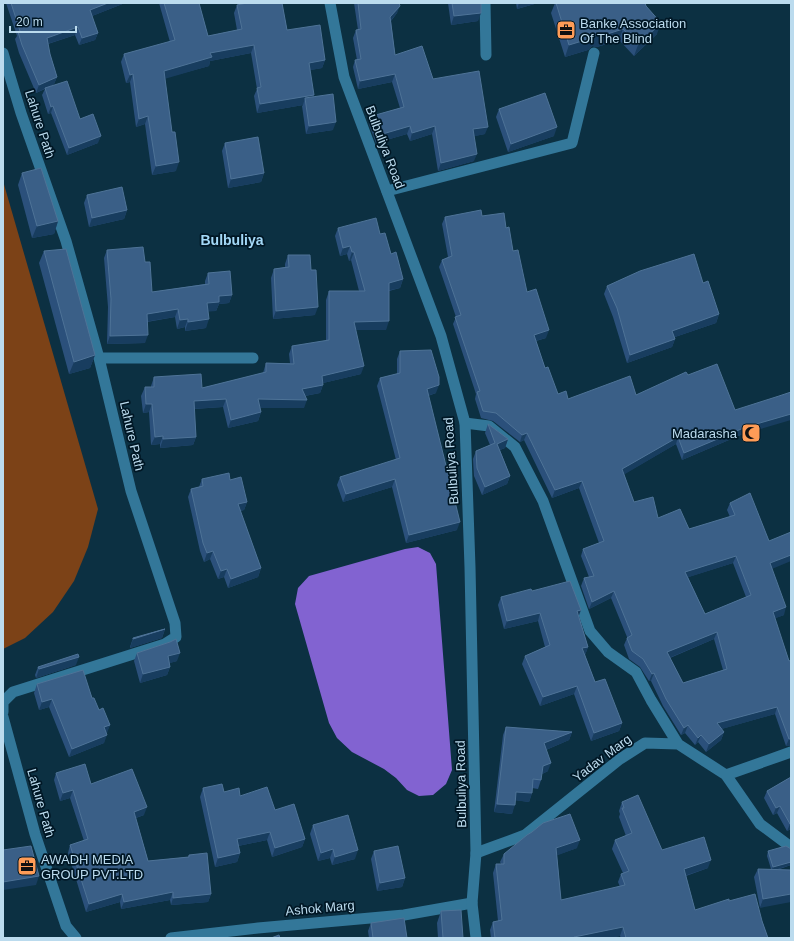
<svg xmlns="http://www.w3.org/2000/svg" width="794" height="941" viewBox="0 0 794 941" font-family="Arial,sans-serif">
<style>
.green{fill:#7c4217}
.water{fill:#8263d1}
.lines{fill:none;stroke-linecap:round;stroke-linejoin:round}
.minor{stroke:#379;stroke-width:11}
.tertiary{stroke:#379;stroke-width:11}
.secondary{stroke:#379;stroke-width:11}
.wall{fill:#2b507b;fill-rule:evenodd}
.shaded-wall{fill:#183d5f}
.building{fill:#3a5f87;stroke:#4e7397;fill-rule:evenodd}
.labels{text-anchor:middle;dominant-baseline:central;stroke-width:3.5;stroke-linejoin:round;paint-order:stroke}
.poi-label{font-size:13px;fill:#bbdbee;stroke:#001725;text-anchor:start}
.street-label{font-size:13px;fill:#bbdbee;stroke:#001725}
.neighbourhood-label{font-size:14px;font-weight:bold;fill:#a4d9f8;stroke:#001725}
</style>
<rect width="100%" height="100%" fill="#0c3042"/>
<!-- green -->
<path class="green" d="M3 181 98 509 88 547 74 581 53 612 25 638 3 649Z"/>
<!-- water -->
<path class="water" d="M418 547 430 553 436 564 452 770 446 784 433 795 419 796 407 790 396 778 384 769 352 752 337 738 329 723 295 604 298 588 309 576 405 549Z"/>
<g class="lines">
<!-- minor -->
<path class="minor" d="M485 3 486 55
M3 53 21 113 66 241 99 358 131 491 175 623 176 637 165 644 13 692 3 702V712
M387 191 572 143 594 53
M99 358H253
M465 423 489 426 515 447 543 501 590 631 608 652 636 672 651 700 678 744
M3 717 35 834 66 926 76 938
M726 775 791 752
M476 853 525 835 620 759 645 743 678 744 726 775 760 824 791 847"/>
<!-- tertiary -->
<path class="tertiary" d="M171 938 258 928 404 915 472 903"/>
<!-- secondary -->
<path class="secondary" d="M330 3 344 77 441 336 465 423 470 567 476 853 472 903 476 938"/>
</g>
<!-- wall -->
<path class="wall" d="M6 3H125L92 16 98 33 95 40 79 45 75 35 48 44 50 54 57 77 54 84 47 88 80 119 98 143 67 155 51 113 48 114 42 95 45 89 36 93 19 53 15 39 17 36Z
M159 3H199L208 36 237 30 234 13 237 5 245 3H282L287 30 325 60 322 68 310 70 313 97 333 130 306 134 302 106 303 105 257 113 254 96 257 89 251 53 210 61 209 66 165 78 176 171 152 175 145 124 136 127 130 82 126 83 121 62 124 54 170 42Z
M354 3H399L397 13 391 21 395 55 433 79 485 134 474 136V161L438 171 432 134 410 141 407 134 376 143 369 124 372 116 400 108 392 82 358 89 353 67 355 60H357L353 38 356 30H358Z
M448 3H481L478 21 451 25Z
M516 3H538L517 9Z
M555 3H645L657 34 634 56 619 40 597 47 592 46 588 50 565 57 551 13Z
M499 109 554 136 508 152 496 117Z
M225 143 264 173 261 182 228 188 222 151Z
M22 173 58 221 54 234 32 238 18 185Z
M87 195 127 210 124 219 89 227 84 203Z
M482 216 506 228 513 251 527 292 546 338 536 341 545 368 558 394 568 399 636 395 688 375 743 434 682 460 676 444 624 474 634 502 658 518 689 529 730 517 727 510 730 503 772 569 784 615 775 618 791 746H786L775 714 721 729 724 732 721 740 706 752 698 742 695 745 685 733 681 735 663 706 651 681H649L640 667 629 659 624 645 627 638V637L611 598 589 609 581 586 584 578 589 577 581 556 583 549 599 543 579 488 552 498 524 440 520 442 493 421 481 418 475 399 476 394 453 324 456 317 439 267 442 260 448 257 442 224 445 217ZM733 563 746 597 705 614 688 577ZM714 639 723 670 683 683 670 658Z
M338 228 380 234 391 254 403 279 400 288 389 291 386 330H356L361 374 323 383V385L320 393 305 396 304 408H260L261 412 258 421 228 428 223 407 194 409 196 437 193 445 160 448V444L151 445 149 412 143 413 141 396 145 387H151V386L154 377 202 388 263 373 266 363H290L289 354 292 346 326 341V300L329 291H359L351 260 349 261 347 254 340 256 335 236Z
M107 250 145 262 152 292 205 284V281L208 273 232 295 229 303 219 304 216 311H208L206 328 185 331V327L177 329 175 317 147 322 145 343 107 344 108 307 104 258Z
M44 251 95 355 90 368 69 374 39 263Z
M288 255 315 315 273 319 271 278 274 269 285 267V264Z
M703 283 719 314 716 323 675 337V339L672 347 627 363 613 317 604 294 607 286Z
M400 351 436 393 428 396 457 530 406 543 392 487 343 502 337 485 340 477 396 460 377 386 380 378 397 374V359Z
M488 424 508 439 505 448 500 450 510 476 507 484 482 495 474 476 473 459 476 451 490 445 485 433Z
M202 479 230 480 247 502 244 510 240 511 261 568 258 577 228 588 224 577 218 579 210 559 204 562 200 551 188 497 191 489 199 487Z
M532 591 579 616 588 647 585 655 595 682 622 723 619 731 591 741 574 694 540 706 522 664 525 656 545 647 538 621 504 629 498 605 501 597Z
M165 629 162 638 130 648V647L133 638Z
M137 653 177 661 169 663 170 667 167 675 140 683 134 661Z
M76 665 36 678 35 675 38 667Z
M37 684 92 698 99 710 110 725 106 733 104 743 69 757 49 707 39 710 34 693Z
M506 727 572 732 569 740 546 750 548 771 542 774 541 780 538 789 532 788V793L529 802 515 800 512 814 494 812 503 735Z
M56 773 91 784 144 815 136 818 148 861 188 857 189 855 211 894 208 902 171 905 170 900 121 909 120 902 86 912 68 853 70 845 84 841 70 798 60 801 54 780Z
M791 777V829L787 831 777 813 773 815 764 798 767 791Z
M203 788 224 792 240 796 275 810 305 839 302 847 272 857 267 840 238 846 240 853 237 862 215 867 200 797Z
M622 802 662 850 708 868 686 876 695 910 729 901 762 921 768 938H621L620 936 608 938H491L490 930 493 922 498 921 493 873 496 864H501L500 862 504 854 577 848 557 855 561 900 620 887 618 882 621 874 623 873 612 849 615 840 626 836 619 817 620 814 619 811Z
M313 825 355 859 332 865 330 858 318 861 310 834Z
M791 849V865L777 870 760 908 754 877 758 869H771L767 856 768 851Z
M374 851 405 878 402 887 377 891 371 859Z
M441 911 463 938H438L437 923Z
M371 923 407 938H369L368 931Z"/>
<!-- shaded-wall -->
<path class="shaded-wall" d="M108 3H125L87 18 90 10Z
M519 3H538L517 9Z
M400 6 397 13 388 24 390 17Z
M481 13 478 21 451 25 454 16Z
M661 23 657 34 634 56 638 45Z
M78 27 75 35 44 45 47 38Z
M623 29 619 40 597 47 592 46 588 50 565 57 569 45 596 35Z
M98 33 95 40 79 45 82 38Z
M254 45 251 53 210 61 209 66 161 80 164 71 210 53Z
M325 60 322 68 306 71 309 63Z
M133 74 130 82 126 83 130 75Z
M395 74 392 82 358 89 360 81Z
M57 77 54 84 36 93 39 85Z
M314 95 311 104 305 98 303 105 257 113 260 104Z
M53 106 51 113 48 114 51 107Z
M148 116 145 124 136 127 139 119Z
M336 122 333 130 306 134 309 126Z
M410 126 407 134 376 143 379 135Z
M435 126 432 134 410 141 412 133Z
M488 127 485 134 471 137 473 129Z
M557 127 554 136 508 152 511 144Z
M101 136 98 143 67 155 69 148Z
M477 154 474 161 438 171 441 163Z
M179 162 176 171 152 175 156 166Z
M264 173 261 182 228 188 231 179Z
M127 210 124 219 89 227 92 218Z
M58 221 54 234 32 238 37 226Z
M350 246 347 254 340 256 343 248Z
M352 252H354L351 260 349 261Z
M403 279 400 288 386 291 389 283Z
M232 295 229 303 219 304 216 311 204 312 207 303 219 296Z
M318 307 315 315 273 319 276 311Z
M178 309 175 317 144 322 147 314Z
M719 314 716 323 669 339 672 331Z
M188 319 185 327 177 329 180 320Z
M209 319 206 328 185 331 188 322Z
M389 321 386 330H351L354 322Z
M549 330 546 338 531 342 534 335Z
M148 335 145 343 107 344 110 336Z
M675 339 672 347 627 363 630 355Z
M95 355 90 368 69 374 74 362Z
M364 366 361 374 319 384 322 376Z
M323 385 320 393 299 397 302 389Z
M439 385 436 393 424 397 427 389Z
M226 399 223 407 191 409 194 401Z
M258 399 307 400 304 408H255Z
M146 404H152L149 412 143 413Z
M261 412 258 421 228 428 231 420Z
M791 414V420L743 434 682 460 684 453 746 427Z
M527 433 524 440 520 442 522 435Z
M163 436 160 444 151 445 155 437Z
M196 437 193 445 160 448 163 439Z
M678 437 676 444 620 477 622 469Z
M508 439 505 448 494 452 497 444Z
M510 476 507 484 482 495 485 487Z
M395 479 392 487 343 502 346 494Z
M582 481 579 488 552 498 555 490Z
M247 502 244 510 234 512 238 504Z
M460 522 457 530 406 543 409 535Z
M213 551 210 559 204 562 207 553Z
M791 555V561L767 571 770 563Z
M736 556 733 563 683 579 685 572Z
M261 568 258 577 228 588 231 579Z
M227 569 224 577 218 579 221 571Z
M614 591 611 598 589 609 592 602Z
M786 607 784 615 771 620 773 612Z
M581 610 578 618 577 611Z
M540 613 538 621 504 629 507 621Z
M165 629 162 638 130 648 133 639Z
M717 632 714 639 664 660 667 652Z
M588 647 585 655 579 656 582 648Z
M180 653 177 661 164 665 168 656Z
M79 657 76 665 36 678 39 669Z
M170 667 167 675 140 683 143 674Z
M654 673 651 681H649L652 674Z
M577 686 574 694 540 706 543 697Z
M52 699 49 707 39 710 42 702Z
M777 707 775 714 715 731 717 723Z
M622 723 619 731 591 741 594 733Z
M110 725 107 733 101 736 104 727Z
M688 725 685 733 681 735 684 728Z
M572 732 569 740 541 752 544 743Z
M724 732 721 740 706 752 709 744Z
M107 735 104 743 69 757 72 749Z
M701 735 698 742 695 745 698 738Z
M789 739H791V746H786Z
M551 763 548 771 540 775 543 766Z
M73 790 70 798 60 801 63 793Z
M516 792 532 793 529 802 513 800Z
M497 804 515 805 512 814 494 812Z
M780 806 777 813 773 815 776 808Z
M147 807 144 815 132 819 134 812Z
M791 823V829L787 831 790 824Z
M270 832 267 840 233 847 237 839Z
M305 839 302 847 272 857 275 848Z
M580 840 577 848 553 857 556 848Z
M333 849 330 858 318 861 321 853Z
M358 850 355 859 332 865 335 857Z
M240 853 237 862 215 867 218 858Z
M711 860 708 868 681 877 684 869Z
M791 862V865L771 871 773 867Z
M39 876 36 885 3 890V882Z
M405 878 402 887 377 891 380 883Z
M173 892 170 900 121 909 124 902Z
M122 894 120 902 86 912 89 904Z
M211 894 208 902 171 905 173 898Z
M791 894V902L760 908 763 899Z
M623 927 620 936 608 938H573L574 937Z"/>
<!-- building -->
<path class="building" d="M11 3H108L90 10 98 33 82 38 78 27 47 38 50 54 57 77 39 85 22 45 18 32 20 31Z
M164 3H199L208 36 242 29 237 5 247 3H282L287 30 320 25 325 60 309 63 314 95 260 104 257 88 261 87 254 45 210 53 212 57 164 71 172 132H175L179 162 156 166 148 116 139 119 133 74 130 75 124 54 175 40Z
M358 3H399L400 6 390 17 395 55 422 46 433 79 479 71 488 127 473 129 477 154 441 163 435 126 412 133 410 126 379 135 372 116 404 107 395 74 360 81 355 60 361 59 356 30 361 29Z
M452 3H481V13L454 16Z
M556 3H645L646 6 661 23 638 45 623 29 601 36 596 35 592 38 569 45Z
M67 81 80 119 93 114 101 136 69 148 53 106 51 107 45 88Z
M545 93 557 127 511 144 499 109Z
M333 94 336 122 309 126 305 98Z
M258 137 264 173 231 179 225 143Z
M41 168 58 221 37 226 22 173Z
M122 187 127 210 92 218 87 195Z
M481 210 482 216 504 213 506 228 509 227 513 251 518 250 527 292 536 289 549 330 534 335 545 368 548 367 558 394 566 391 568 399 630 376 636 395 686 372 688 375 717 364 735 410 779 396 791 392V414L746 427 684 453 678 437 622 469 634 502 653 497 658 518 680 509 689 529 735 515 730 503 750 493 769 541 791 532V555L770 563 786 607 773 612 789 661 791 660V739H789L777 707 717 723 724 732 709 744 701 735 698 738 688 725 684 728 666 699 654 673 652 674 643 659 632 651 627 638 632 635 614 591 592 602 584 578 594 576 583 549 604 541 582 481 555 490 527 433 522 435 496 413 483 411 477 392 480 391 455 317 461 315 442 260 452 256 445 217ZM736 556 751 595 705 614 685 572ZM717 632 727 669 683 683 667 652Z
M376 218 380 234 385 233 391 254 396 252 403 279 389 283V321L354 322 364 366 322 376 323 385 302 389 307 400 258 399 261 412 231 420 226 399 194 401 196 437 163 439V436L155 437 152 404H146L145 387H154V377L201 374 202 388 266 372V363L294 364 292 346 329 340V291H365L354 252H352L350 246 343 248 338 228Z
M143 247 145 262H150L152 292 209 284 208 273 230 271 232 295 219 296V302L207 303 209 319 188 322V319L180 320 178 309 147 314 148 335 110 336 111 299 107 250Z
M66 249 95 355 74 362 44 251Z
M694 254 703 283 708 281 719 314 672 331 675 339 630 355 617 308 607 286 640 271Z
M288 255H310L311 270H316L318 307 276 311 274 269 289 267Z
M431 350 439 377V385L427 389 460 522 409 535 395 479 346 494 340 477 400 458 380 378 400 373V351Z
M488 424 508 439 497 444 510 476 485 487 477 468 476 451 495 443Z
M229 473 230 480 241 477 247 502 238 504 261 568 231 579 227 569 221 571 213 551 207 553 203 543 191 489 203 486 202 479Z
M570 581 581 610 577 611 588 647 582 648 595 682 605 679 622 723 594 733 577 686 543 697 525 656 550 645 540 613 507 621 501 597 531 589 532 591Z
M165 629 133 639V638Z
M176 639 180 653 168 656 170 667 143 674 137 653 170 642Z
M78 654 79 657 39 669 38 667Z
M83 670 92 698H94L99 710 103 708 110 725 104 727 107 735 72 749 52 699 42 702 37 684Z
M506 727 572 732 544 743 551 763 543 766 541 780 533 779 532 793 516 792 515 805 497 804Z
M85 764 91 784 132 769 147 807 134 812 148 861 189 857V855L207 853 211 894 173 898V892L124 902 122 894 89 904 70 845 88 839 73 790 63 793 56 773Z
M791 777V823L790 824 780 806 776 808 767 791Z
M222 784 224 792 239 788 240 796 267 787 275 810 294 804 305 839 275 848 270 832 237 839 240 853 218 858 203 788Z
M638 795 662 850 704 837 711 860 684 869 695 910 729 899V901L755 894 762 921 768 938H626L623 927 574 937V938H495L493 922 502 920 496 864H504V854L527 835 532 832 543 823 570 814 580 840 556 848 561 900 625 885 621 874 629 871 615 840 632 833 622 808H624L622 802Z
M348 815 358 850 335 857 333 849 321 853 313 825Z
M31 846 39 876 3 882V850Z
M398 846 405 878 380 883 374 851Z
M786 846 791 849V862L773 867 768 851Z
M758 869 791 870V894L763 899Z
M461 910 463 938H443L441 911Z
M404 918 407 938H373L371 923Z
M279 935 280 938H271Z"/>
<!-- icons -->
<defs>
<g id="office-square" transform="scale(1)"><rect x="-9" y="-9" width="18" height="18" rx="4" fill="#fe9c57" stroke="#001725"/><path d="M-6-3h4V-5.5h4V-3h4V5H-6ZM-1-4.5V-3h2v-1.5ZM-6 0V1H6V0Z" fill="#111"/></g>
<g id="mosque-square" transform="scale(1)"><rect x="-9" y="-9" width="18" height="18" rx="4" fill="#fe9c57" stroke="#001725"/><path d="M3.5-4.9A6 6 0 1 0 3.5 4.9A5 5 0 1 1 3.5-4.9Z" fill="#111"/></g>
</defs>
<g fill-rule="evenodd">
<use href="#office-square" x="566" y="30"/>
<use href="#mosque-square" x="751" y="433"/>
<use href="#office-square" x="27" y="866"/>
</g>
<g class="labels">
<!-- poi labels -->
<g class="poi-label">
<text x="580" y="23">Banke Association<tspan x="580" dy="15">Of The Blind</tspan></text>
<text x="737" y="433" text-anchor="end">Madarasha</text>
<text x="41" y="859">AWADH MEDIA<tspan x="41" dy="15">GROUP PVT.LTD</tspan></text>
</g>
<!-- street labels -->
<g class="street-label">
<text transform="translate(40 124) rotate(72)">Lahure Path</text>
<text transform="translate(385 147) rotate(69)">Bulbuliya Road</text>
<text transform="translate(132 436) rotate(77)">Lahure Path</text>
<text transform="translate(451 461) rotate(-94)">Bulbuliya Road</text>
<text transform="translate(602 758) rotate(-37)">Yadav Marg</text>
<text transform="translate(461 784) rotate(-91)">Bulbuliya Road</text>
<text transform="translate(41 803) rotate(74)">Lahure Path</text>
<text transform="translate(320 908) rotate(-5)">Ashok Marg</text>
</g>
<!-- neighbourhood labels -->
<g class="neighbourhood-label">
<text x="232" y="240">Bulbuliya</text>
</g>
</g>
<!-- border -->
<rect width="794" height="941" fill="none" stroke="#bbdbee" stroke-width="8"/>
<!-- scale -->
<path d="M10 26v6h66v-6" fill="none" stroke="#bbdbee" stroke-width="2"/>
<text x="16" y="26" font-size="12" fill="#bbdbee" stroke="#001725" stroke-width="3" paint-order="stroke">20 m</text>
</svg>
